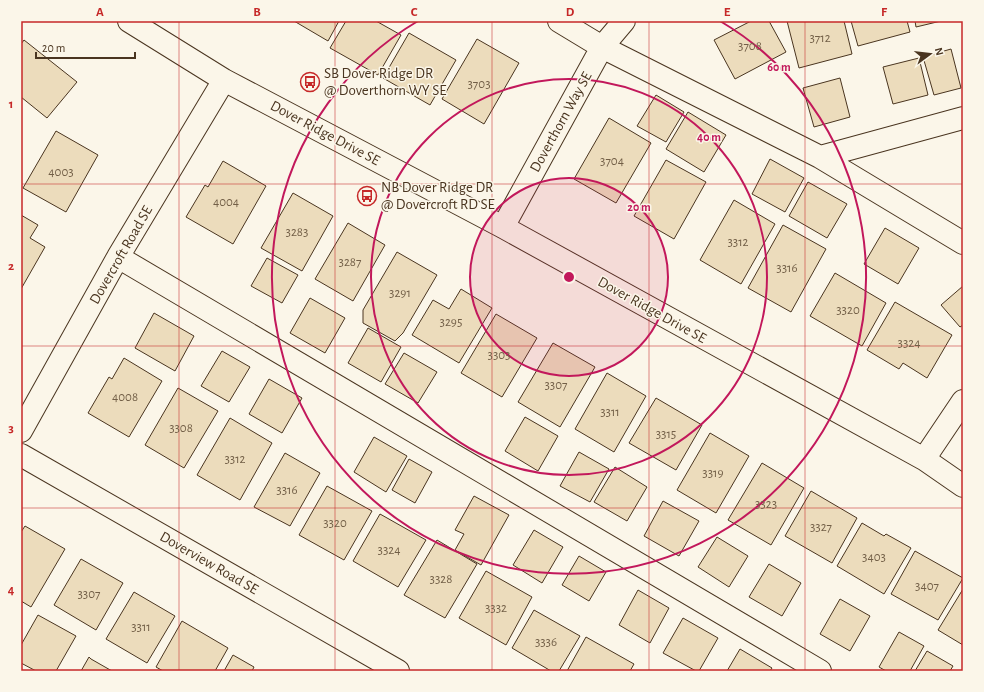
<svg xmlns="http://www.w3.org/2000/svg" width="984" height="692" viewBox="0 0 984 692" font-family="'Alegreya Sans',sans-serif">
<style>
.building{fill:#ecdcbc;stroke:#4a3520}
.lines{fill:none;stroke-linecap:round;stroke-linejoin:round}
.minor-casing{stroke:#4a3520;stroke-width:24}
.minor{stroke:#fbf6e9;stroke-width:22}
.grid{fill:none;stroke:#c62828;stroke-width:1;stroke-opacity:0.55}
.ring{fill:none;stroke:#c2185b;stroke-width:2}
.labels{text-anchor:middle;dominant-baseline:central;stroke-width:3;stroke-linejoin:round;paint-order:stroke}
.number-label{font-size:13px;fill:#725f47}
.poi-label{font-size:15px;fill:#4a3520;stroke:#fbf6e9;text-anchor:start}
.street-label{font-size:15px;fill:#4a3520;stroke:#fbf6e9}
.centre{fill:#c2185b;stroke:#fbf6e9;stroke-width:2}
.ring-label{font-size:12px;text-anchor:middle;font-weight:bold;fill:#c2185b;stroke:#fbf6e9;stroke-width:3;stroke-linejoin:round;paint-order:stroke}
.neatline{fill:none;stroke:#c62828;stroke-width:1.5}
.grid-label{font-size:13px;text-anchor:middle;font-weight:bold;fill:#c62828}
</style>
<rect width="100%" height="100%" fill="#fbf6e9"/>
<!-- building -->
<path class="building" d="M294 21H339L328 41Z
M346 21H376L401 35 378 75 330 48Z
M751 21H769L786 52 735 79 714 40Z
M787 21H844L852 54 799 68Z
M851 21H907L910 32 858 46Z
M915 21H941L916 27Z
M409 33 456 60 430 105 383 78Z
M477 39 519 63 484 124 442 99Z
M24 40 77 82 47 118 21 97V44Z
M951 49 961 88 934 95 923 57Z
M919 58 928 95 893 104 883 67Z
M840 78 850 117 814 127 803 88Z
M656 95 684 112 666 142 637 126Z
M688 112 726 135 704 172 666 149Z
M609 118 651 143 616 203 574 179Z
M56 131 98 155 66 212 23 188Z
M770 159 804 178 785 212 752 194Z
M666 160 706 182 674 239 634 216Z
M223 161 266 186 233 244 186 217 205 185 208 187Z
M808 182 847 204 827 238 789 216Z
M293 193 333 216 302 271 261 248Z
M734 200 775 224 741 284 700 260Z
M21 215 38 225 30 238 45 247 21 289Z
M348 223 385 245 353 301 315 279Z
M783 225 826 249 791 312 748 288Z
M885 228 919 248 898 284 864 264Z
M397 252 437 275 403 333 395 341 363 323V310Z
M267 258 298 275 282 303 251 286Z
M835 273 886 303 862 346 810 316Z
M963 286V325L960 327 941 305Z
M461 289 492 308 459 363 412 335 433 300 449 309Z
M310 298 345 318 325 353 290 333Z
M895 302 952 335 927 378 903 363 899 369 867 350Z
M154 313 194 336 175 371 135 348Z
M496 314 537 338 502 397 461 373Z
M368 328 401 347 381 382 348 363Z
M553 343 595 367 560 427 518 402Z
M222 351 250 367 229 402 201 386Z
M404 353 437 372 418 403 385 384Z
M124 358 162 381 129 437 88 413 109 377 112 379Z
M607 373 646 396 614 452 575 429Z
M269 379 302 398 282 433 249 414Z
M178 388 218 411 184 468 145 445Z
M656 398 702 425 676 470 629 443Z
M525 417 558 436 538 471 505 451Z
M230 418 272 443 240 500 197 475Z
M710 433 749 456 716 513 677 490Z
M374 437 407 456 386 492 354 472Z
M579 452 609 469 590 502 560 486Z
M285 453 320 473 290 526 254 507Z
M409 459 432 472 415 503 392 490Z
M762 463 804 488 771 545 728 520Z
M615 467 647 487 627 521 594 502Z
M327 486 372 511 344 560 299 535Z
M811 491 857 518 832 563 785 536Z
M474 496 509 515 481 565 455 550 464 534 455 530Z
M663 501 699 521 679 556 644 536Z
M380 514 426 540 398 587 353 561Z
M862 523 884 536 886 534 911 548 884 594 837 566Z
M25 526 65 549 31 607 21 601V532Z
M534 530 563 547 542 583 513 565Z
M717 537 748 556 729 587 698 567Z
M437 540 477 564 445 618 404 595Z
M915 551 963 578 938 620 891 594Z
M579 556 606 572 589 601 562 585Z
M81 559 123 583 96 630 54 605Z
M769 564 801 583 782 616 749 597Z
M486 571 532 597 506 645 459 618Z
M963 589V645L938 630Z
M638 590 669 608 650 643 619 625Z
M134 592 175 616 147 663 106 639Z
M840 599 870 616 850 651 820 634Z
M534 610 580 636 559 671H551L512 648Z
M38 615 76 636 56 671H36L21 663V645Z
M683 618 718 638 699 671H696L663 653Z
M182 621 228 648 215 671H163L156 667Z
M899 632 924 646 910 671H886L879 667Z
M586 637 634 664 630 671H567Z
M740 649 772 668 770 671H727Z
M927 651 953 666 950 671H915Z
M233 655 254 667 252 671H224Z
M89 657 91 659 112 671H81Z"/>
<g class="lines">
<!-- minor casing -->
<g class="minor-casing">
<path id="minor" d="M129 21 224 80 503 227 924 459 963 486
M559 21 602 47 820 157 963 243
M820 157 963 118
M503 227 602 47 624 21
M118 257 820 671
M21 431 118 257 224 80
M21 455 398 671
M924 459 963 401"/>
</g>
<!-- minor -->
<use href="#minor" class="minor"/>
</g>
<!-- grid -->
<path class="grid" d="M179 21V671M335 21V671M492 21V671M649 21V671M805 21V671M21 184H963M21 346H963M21 508H963"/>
<!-- distance rings -->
<circle cx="569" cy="277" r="99" fill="#c2185b" fill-opacity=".12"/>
<g class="ring">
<circle cx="569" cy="277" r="99"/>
<circle cx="569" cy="277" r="198"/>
<path d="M720 21A297 297 0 1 1 418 21"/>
</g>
<!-- icons -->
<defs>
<g id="bus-ring" transform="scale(1)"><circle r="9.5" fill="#fbf6e9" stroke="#c62828" stroke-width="1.5"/><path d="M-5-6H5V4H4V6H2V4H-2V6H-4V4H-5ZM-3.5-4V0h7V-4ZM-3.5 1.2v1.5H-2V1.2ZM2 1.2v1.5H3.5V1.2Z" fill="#c62828"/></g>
</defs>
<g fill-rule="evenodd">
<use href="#bus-ring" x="310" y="82"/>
<use href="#bus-ring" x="367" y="196"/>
</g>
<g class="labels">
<!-- number labels -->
<g class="number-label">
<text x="820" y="38">3712</text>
<text x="750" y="46">3708</text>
<text x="479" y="84">3703</text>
<text x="612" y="161">3704</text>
<text x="61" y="172">4003</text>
<text x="226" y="202">4004</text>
<text x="297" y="232">3283</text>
<text x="738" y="242">3312</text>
<text x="350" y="262">3287</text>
<text x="787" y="268">3316</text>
<text x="400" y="293">3291</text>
<text x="848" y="310">3320</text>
<text x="451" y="322">3295</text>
<text x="909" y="343">3324</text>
<text x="499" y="355">3303</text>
<text x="556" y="385">3307</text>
<text x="125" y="397">4008</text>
<text x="610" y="412">3311</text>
<text x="181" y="428">3308</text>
<text x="666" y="434">3315</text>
<text x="235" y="459">3312</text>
<text x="713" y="473">3319</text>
<text x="287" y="490">3316</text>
<text x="766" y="504">3323</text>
<text x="335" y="523">3320</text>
<text x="821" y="527">3327</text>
<text x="389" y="550">3324</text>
<text x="874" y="557">3403</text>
<text x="441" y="579">3328</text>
<text x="927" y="586">3407</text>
<text x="89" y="594">3307</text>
<text x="496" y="608">3332</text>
<text x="141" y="627">3311</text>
<text x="546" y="642">3336</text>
</g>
<!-- poi labels -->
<g class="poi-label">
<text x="324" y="73">SB Dover Ridge DR<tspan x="324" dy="17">@ Doverthorn WY SE</tspan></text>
<text x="381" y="187">NB Dover Ridge DR<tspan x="381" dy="17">@ Dovercroft RD SE</tspan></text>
</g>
<!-- street labels -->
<g class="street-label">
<text transform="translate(561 122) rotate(-61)">Doverthorn Way SE</text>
<text transform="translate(325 133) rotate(28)">Dover Ridge Drive SE</text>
<text transform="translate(121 255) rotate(-60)">Dovercroft Road SE</text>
<text transform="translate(652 310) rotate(29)">Dover Ridge Drive SE</text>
<text transform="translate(209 563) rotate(30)">Doverview Road SE</text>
</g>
</g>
<circle cx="569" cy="277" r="6" class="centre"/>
<g class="ring-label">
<text x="779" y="71">60 m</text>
<text x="709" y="141">40 m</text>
<text x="639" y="211">20 m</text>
</g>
<!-- border -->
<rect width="984" height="692" fill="none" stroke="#fbf6e9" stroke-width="44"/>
<!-- north arrow -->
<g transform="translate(930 54) rotate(75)" stroke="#fbf6e9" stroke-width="3" paint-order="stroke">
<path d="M0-3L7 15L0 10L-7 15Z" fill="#4a3520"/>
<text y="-6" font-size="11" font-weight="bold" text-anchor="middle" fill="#4a3520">N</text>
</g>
<!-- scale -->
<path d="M36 52v6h99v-6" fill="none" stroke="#4a3520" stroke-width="2"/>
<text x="42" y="52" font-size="12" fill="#4a3520" stroke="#fbf6e9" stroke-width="3" paint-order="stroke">20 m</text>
<rect x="22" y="22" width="940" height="648" class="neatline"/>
<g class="grid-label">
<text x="100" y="16">A</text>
<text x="257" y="16">B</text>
<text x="414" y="16">C</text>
<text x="570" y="16">D</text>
<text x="727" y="16">E</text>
<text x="884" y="16">F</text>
<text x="11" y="108">1</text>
<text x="11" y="270">2</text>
<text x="11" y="432">3</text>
<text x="11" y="594">4</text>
</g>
</svg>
